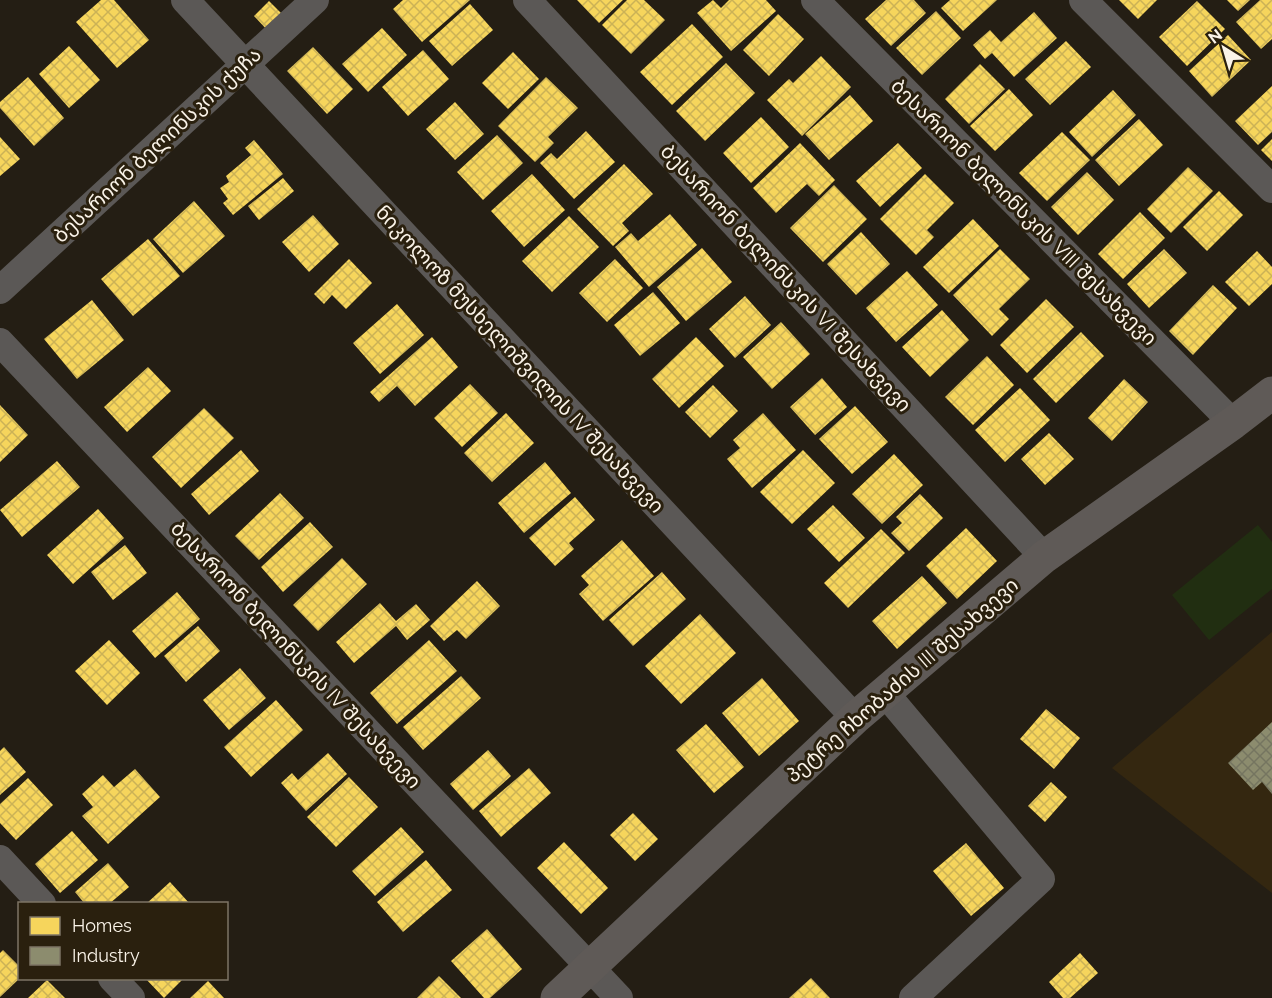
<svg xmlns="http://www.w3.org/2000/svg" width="1272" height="998" viewBox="0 0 1272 998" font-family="Raleway,'Noto Sans Georgian',sans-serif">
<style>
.built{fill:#342710}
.pitch{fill:#212e11}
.homes{fill:url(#homes-cross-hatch)}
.industry{fill:url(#industry-cross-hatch)}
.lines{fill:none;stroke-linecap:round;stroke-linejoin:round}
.street{stroke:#5b5856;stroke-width:28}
.secondary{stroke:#5f5a57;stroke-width:33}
.labels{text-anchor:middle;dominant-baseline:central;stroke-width:6;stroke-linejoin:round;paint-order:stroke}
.street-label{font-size:20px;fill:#faf3e8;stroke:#2a200e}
</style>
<defs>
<pattern id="homes-cross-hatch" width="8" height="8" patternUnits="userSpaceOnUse" patternTransform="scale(1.5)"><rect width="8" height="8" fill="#f6d55c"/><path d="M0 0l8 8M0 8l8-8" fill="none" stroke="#cbb256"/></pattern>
<pattern id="industry-cross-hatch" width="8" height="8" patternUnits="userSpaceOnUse" patternTransform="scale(1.5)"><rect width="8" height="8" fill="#8c8c6e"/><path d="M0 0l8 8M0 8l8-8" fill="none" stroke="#757560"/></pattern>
</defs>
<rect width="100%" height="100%" fill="#241e14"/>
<!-- built -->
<path class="built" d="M1272 632V893L1112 768Z"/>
<!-- pitch -->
<path class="pitch" d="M1258 525 1272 542V589L1209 640 1172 595Z"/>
<!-- homes -->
<path class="homes" d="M101 0H114L149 40 117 68 76 22Z
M403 0H470L422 42 393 9Z
M577 0H623L599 23Z
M627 0H644L665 20 631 54 602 25Z
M713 0 721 8 729 0H766L776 11 731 51 697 13Z
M886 0H914L926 13 891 46 865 19Z
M950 0H997L963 31 941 8Z
M1119 0H1157L1138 19Z
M1227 0H1250L1238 11Z
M1260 0H1272V39L1261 49 1236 22Z
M269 1 285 17 269 32 254 16Z
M1197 1 1225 29 1187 66 1159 37Z
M470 4 493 30 452 66 429 41Z
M936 11 961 38 922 75 896 48Z
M1034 12 1057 38 1014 77 992 53 985 59 973 45 990 30 1001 42Z
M778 14 804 39 769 76 743 50Z
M692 24 723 57 672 105 640 72Z
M382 28 407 55 368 92 342 64Z
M1228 35 1251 60 1212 97 1189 71Z
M1066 41 1091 67 1050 105 1025 79Z
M69 46 100 80 69 108 39 74Z
M313 47 353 89 327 114 287 71Z
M423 50 449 79 408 116 382 87Z
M513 52 539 79 508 109 482 83Z
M821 56 851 87 802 136 767 100 789 79 793 83Z
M726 63 755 93 705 141 676 111Z
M980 64 1005 89 969 124 945 99Z
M28 77 64 118 34 146 0 108V102Z
M546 77 578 108 548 137 554 143 535 162 498 126Z
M1272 86V132L1258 145 1235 121Z
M1009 89 1033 115 995 151 970 126Z
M1113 90 1136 115 1092 157 1069 132Z
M850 95 873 121 829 160 805 134Z
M455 102 484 134 455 160 426 129Z
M761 117 789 147 751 183 723 153Z
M1139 119 1163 145 1119 186 1095 160Z
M586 131 615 162 574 199 540 163 551 153 557 159Z
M1062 132 1090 160 1047 201 1019 173Z
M497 135 523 163 483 200 457 172Z
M0 137 20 159 0 176Z
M1272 139V161L1261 150Z
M254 140 283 174 233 215 223 203 228 199 220 188 229 182 226 176 251 155 245 148Z
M800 143 835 180 819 196 807 184 776 213 753 188Z
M898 143 922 168 880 207 856 181Z
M624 164 653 194 622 223 629 231 613 246 577 209Z
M1188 167 1213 191 1171 233 1147 209Z
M1087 172 1114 200 1078 235 1051 207Z
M532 174 565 210 524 247 491 211Z
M925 174 954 203 927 230 934 237 916 255 880 219Z
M283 178 294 191 259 220 248 206Z
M834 185 867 219 823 262 790 228Z
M1219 191 1243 215 1207 251 1183 227Z
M194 201 225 236 183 273 153 239Z
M1140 212 1165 238 1123 279 1098 254Z
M670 214 697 245 649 287 615 247 631 233 638 241Z
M313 215 339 244 309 272 282 242Z
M569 216 599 247 552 292 522 261Z
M973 219 999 246 949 293 923 267Z
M861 232 890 264 856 295 827 264Z
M148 239 180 276 133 316 101 279Z
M702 248 732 282 686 321 657 287Z
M1000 249 1030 279 999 309 1009 319 992 336 953 295Z
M1164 249 1187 273 1149 308 1127 284Z
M1257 251 1272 267V284L1249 306 1225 282Z
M349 259 372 283 346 309 332 295 324 304 314 294Z
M615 259 643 288 607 322 579 293Z
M907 271 938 305 896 342 866 308Z
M1213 285 1237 308 1193 355 1169 331Z
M653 292 680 323 640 356 614 325Z
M745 296 771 325 735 358 709 329Z
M1046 299 1074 327 1027 373 1000 345Z
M92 300 124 340 77 379 44 339Z
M397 304 424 335 380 374 353 343Z
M942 310 969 340 930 377 902 347Z
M781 322 810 354 772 389 743 357Z
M1081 332 1104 356 1056 403 1033 379Z
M432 337 458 367 415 406 397 386 379 402 370 392Z
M696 337 724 366 679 408 652 379Z
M987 356 1014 385 973 425 945 397Z
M148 367 171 391 127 432 104 407Z
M822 378 847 407 815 435 790 407Z
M1124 379 1148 402 1112 441 1088 418Z
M470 384 498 413 462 447 434 418Z
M713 385 738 411 710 438 685 412Z
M1020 388 1050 420 1005 462 975 430Z
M0 405 28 435 0 462Z
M855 406 888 442 852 474 819 439Z
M204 408 234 438 181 488 152 457Z
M506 413 534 443 492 482 464 453Z
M763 413 796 450 752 488 727 459 740 448 733 440Z
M1049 433 1074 459 1045 485 1021 459Z
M241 450 259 471 209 515 191 494Z
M803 450 835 483 792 524 760 492Z
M894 454 923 485 882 524 852 494Z
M57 461 80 487 22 537 0 510Z
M545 462 571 493 524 533 498 503Z
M280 493 304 518 259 560 235 536Z
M920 494 943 518 909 551 891 533 902 523 896 517Z
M575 497 595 520 569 543 574 549 555 566 529 538Z
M833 505 865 538 839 562 807 529Z
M98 509 124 538 73 584 47 555Z
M310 522 333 547 283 592 261 567Z
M966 528 997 561 957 599 926 566Z
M881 529 905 553 848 608 824 583Z
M622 540 654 576 603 621 579 594 589 585 581 576Z
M125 545 147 573 113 600 91 572Z
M342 558 367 584 318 631 293 605Z
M662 572 686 599 633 646 609 620Z
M922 576 947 603 897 649 872 621Z
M477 581 500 606 466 639 457 630 444 641 430 626Z
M177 592 200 619 155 658 132 631Z
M380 603 396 621 416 604 430 620 407 640 396 626 354 663 336 642Z
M700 614 736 653 681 704 645 666Z
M198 626 220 651 186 682 164 656Z
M109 640 140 673 107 705 75 671Z
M429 640 457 671 397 724 370 693Z
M240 668 266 698 229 730 203 700Z
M461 676 481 698 423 750 403 727Z
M762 678 799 721 759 756 722 713Z
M276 700 303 730 251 777 224 747Z
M1046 709 1080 738 1054 769 1020 739Z
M706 724 744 767 714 793 676 750Z
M4 747 26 772 0 795V751Z
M488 750 511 776 473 810 450 784Z
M328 753 347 774 306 811 281 783 292 773 298 780Z
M529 768 551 793 501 837 479 811Z
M135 769 160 797 108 844 82 816 93 807 82 794 103 775 114 787Z
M349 777 378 807 336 847 307 817Z
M28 778 53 805 16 840 0 823V804Z
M1051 782 1067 797 1045 822 1028 806Z
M633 813 658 839 635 861 610 835Z
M401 827 424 852 375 896 352 871Z
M72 831 98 860 60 893 35 864Z
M564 842 608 888 581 914 537 868Z
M966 843 1004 888 971 916 933 871Z
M426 860 452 890 403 932 377 902Z
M108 863 129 887 109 904H85L75 892Z
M170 882 190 904H146Z
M487 929 522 969 490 998H484L451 961Z
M3 950 20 967V978L0 997V953Z
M1080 953 1098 973 1070 998H1063L1049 982Z
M439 976 461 998H417Z
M145 978H184L164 998Z
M811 978 830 998H789Z
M47 980 65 998H28Z
M208 981 224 998H190Z"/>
<!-- industry -->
<path class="industry" d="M1272 722V794L1262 782 1253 790 1228 763Z"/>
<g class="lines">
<!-- street -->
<path class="street" d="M185 0 855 718
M527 0 1044 557
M815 0 1233 423
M1083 0 1272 189
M0 290 315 0
M0 342 619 998
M885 693 1041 879 913 998
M0 859 42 904
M112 978 131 998"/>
<!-- secondary -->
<path class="secondary" d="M557 998 855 718 1044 557 1233 423 1272 393"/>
</g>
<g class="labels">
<!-- street labels -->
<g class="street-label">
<text transform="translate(157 145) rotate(-43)">ბესარიონ ბელინსკის ქუჩა</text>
<text transform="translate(1024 212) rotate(45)">ბესარიონ ბელინსკის VIII შესახვევი</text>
<text transform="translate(786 278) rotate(47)">ბესარიონ ბელინსკის VI შესახვევი</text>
<text transform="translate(520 359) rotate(47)">ნიკოლოზ მუსხელიშვილის IV შესახვევი</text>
<text transform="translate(296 655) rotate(47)">ბესარიონ ბელინსკის IV შესახვევი</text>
<text transform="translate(902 680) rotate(-41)">პეტრე ჩხობაძის III შესახვევი</text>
</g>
</g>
<!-- legend -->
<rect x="18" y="902" width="210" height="78" fill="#2a200e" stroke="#7d7465" stroke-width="1.5"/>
<rect x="30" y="917" width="30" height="18" fill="#f6d55c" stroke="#7d7465" stroke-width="1.5"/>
<text x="72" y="932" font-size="18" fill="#faf3e8">Homes</text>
<rect x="30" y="947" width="30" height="18" fill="#8c8c6e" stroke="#7d7465" stroke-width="1.5"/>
<text x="72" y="962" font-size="18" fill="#faf3e8">Industry</text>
<!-- north arrow -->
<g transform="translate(1224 48) rotate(323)" stroke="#2a200e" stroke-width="4.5" paint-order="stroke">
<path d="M0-4.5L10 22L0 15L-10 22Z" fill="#faf3e8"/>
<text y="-9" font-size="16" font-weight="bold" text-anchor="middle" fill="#faf3e8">N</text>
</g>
</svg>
